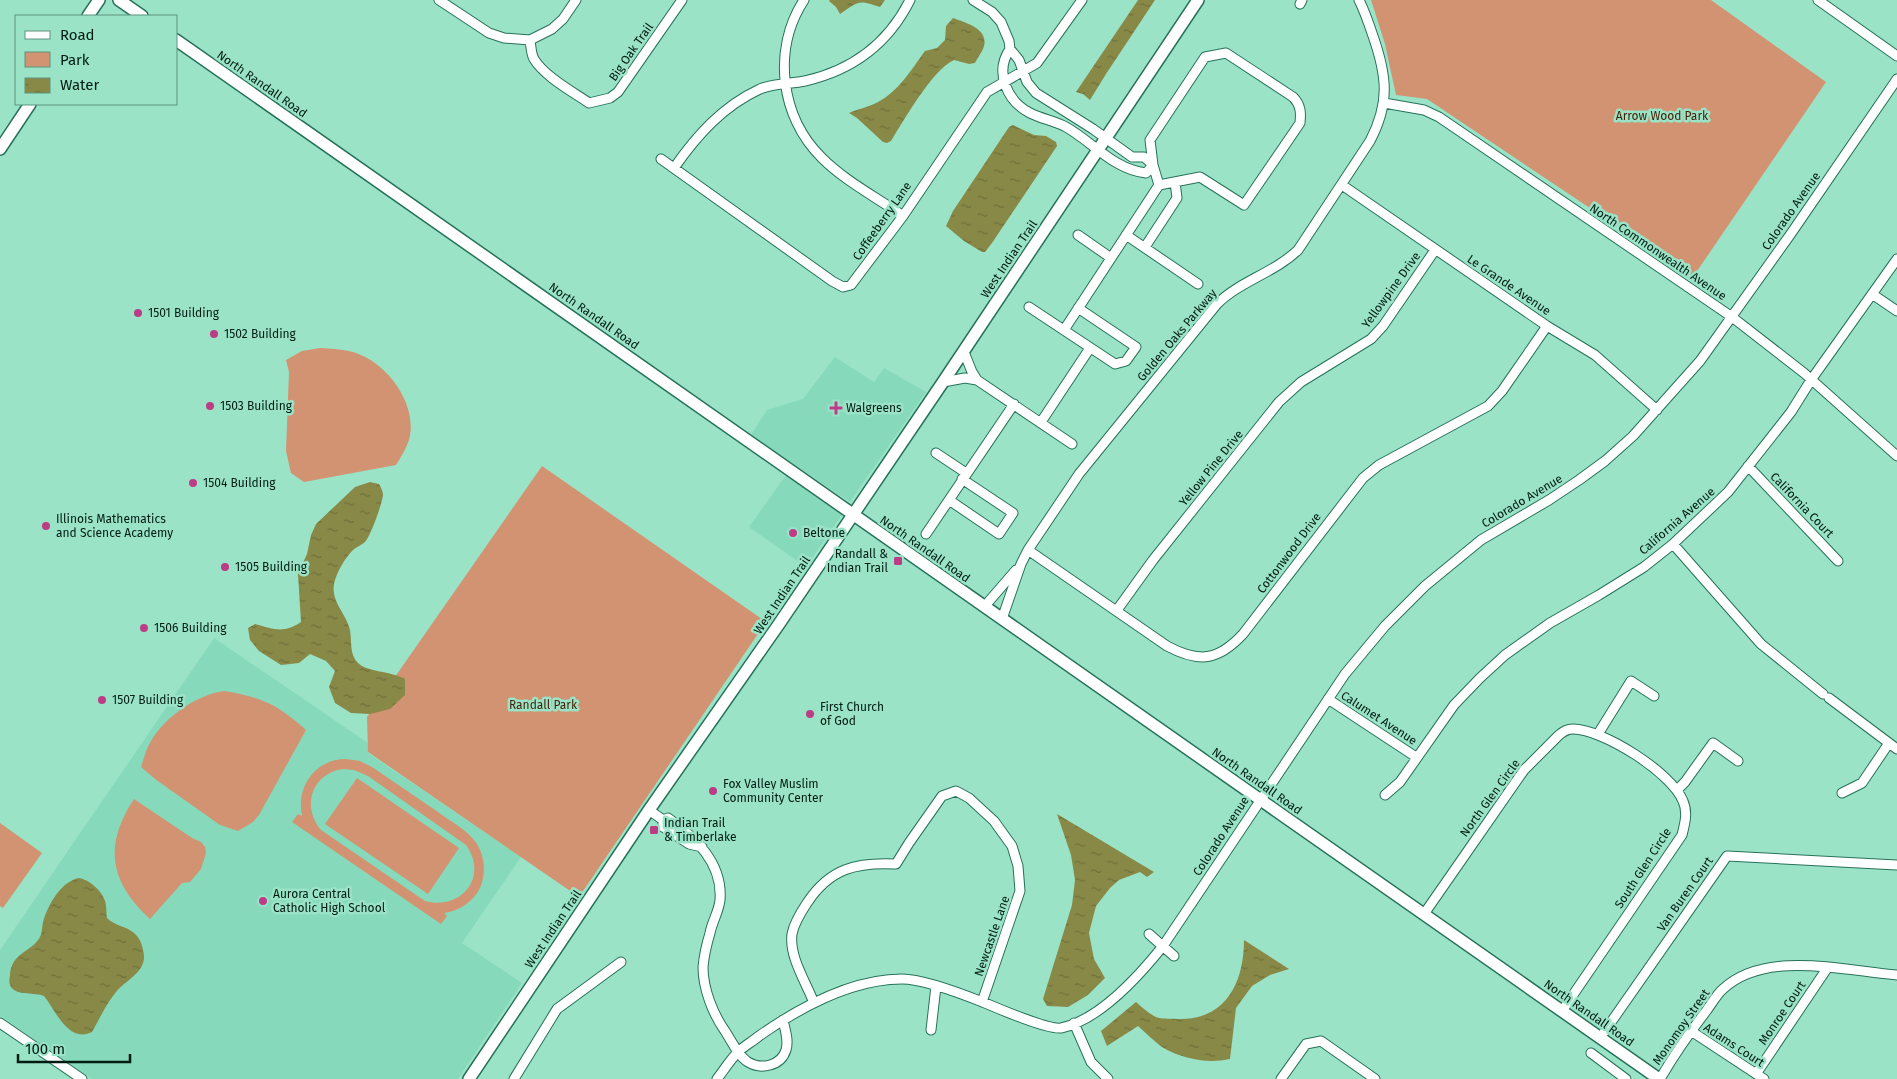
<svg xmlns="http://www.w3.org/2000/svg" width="1897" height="1079" viewBox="0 0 1897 1079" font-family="'Fira Sans',sans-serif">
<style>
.built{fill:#86d9bb}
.green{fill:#d29372;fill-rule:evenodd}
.water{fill:url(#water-ripples)}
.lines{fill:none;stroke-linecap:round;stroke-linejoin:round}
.street-casing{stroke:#27725a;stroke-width:11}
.secondary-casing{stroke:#27725a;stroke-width:14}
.street{stroke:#fff;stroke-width:9}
.secondary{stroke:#fff;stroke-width:11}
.poi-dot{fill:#bc3c86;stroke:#9ae3c7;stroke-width:2}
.labels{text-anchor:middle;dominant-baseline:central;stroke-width:5;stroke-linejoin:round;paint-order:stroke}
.street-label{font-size:12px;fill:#001b12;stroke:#9ae3c7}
.park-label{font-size:12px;fill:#461e04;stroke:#9ae3c7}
.poi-label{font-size:12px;fill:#001b12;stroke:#9ae3c7;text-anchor:start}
</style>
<defs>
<pattern id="water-ripples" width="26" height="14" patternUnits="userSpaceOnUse" patternTransform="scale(1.25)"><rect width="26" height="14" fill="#898947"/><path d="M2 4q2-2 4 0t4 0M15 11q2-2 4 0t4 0" fill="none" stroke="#6e6f3a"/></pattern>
</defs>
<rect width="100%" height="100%" fill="#9ae3c7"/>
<!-- built -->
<path class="built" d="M835 357 874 382 884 368 926 392 850 502 751 435 767 410 803 399Z
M787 474 843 513 806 567 749 527Z
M214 638 368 743V753L521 857 462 943 522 983 458 1079H92L0 1016V950Z"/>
<!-- green -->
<path class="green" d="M1371 0H1711L1826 82 1693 277 1427 99 1396 95 1385 44Z
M320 348C334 349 348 349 361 355 391 368 418 407 409 440 406 449 401 457 396 465L304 482 291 473 286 451 289 372 286 360 302 351Z
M542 466 766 622 579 897 368 752 367 717Z
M224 691C262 697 278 705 306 730L259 815 253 822 238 831 220 825 155 779 141 767C144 758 146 749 151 741 165 717 196 695 224 691Z
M346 759 360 761 372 767C394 782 416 797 438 812 451 822 468 830 477 844 485 857 486 873 480 888 473 902 459 911 444 913L447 916 441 924 292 822 298 814 302 816C296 787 315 759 346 759ZM343 769 354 770 368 776 466 845C489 877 461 911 425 901L321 830C301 807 312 773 343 769Z
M357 778 459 848 428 894 325 824Z
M134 799 192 838 201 842 205 847 206 853 201 869 190 882 182 883 150 919C110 882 103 846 134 799Z
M0 823 42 853 3 908 0 906Z"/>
<!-- water -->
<path class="water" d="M830 0H885L880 7C859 0 860 0 840 14L836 7 829 1Z
M1138 0H1155L1106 74 1090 100 1083 94 1076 92Z
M953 18C966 23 991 29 983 49 981 54 977 58 975 63L969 64 954 60C933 69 904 120 891 141L887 143 883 142 857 118 849 113C858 109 869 107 878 102 899 91 911 70 925 51L937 48 945 40 946 26Z
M1013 125 1034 135 1046 136 1056 142 1057 146 992 243 985 252H982L964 241 946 226 953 211 1009 127Z
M370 482 379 484C381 488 383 491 383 495 382 504 371 535 365 542 362 545 356 547 353 550 345 558 336 573 334 584 331 602 346 613 350 630 352 641 349 654 358 663 367 672 391 671 405 679V695L390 709 370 714 351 713 335 703 329 687 335 671 326 661 310 654 299 663 281 665 259 651 250 640 248 628 255 624C274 629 283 634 301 622L298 574 307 554 311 535 316 524 355 487Z
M1057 814 1154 872 1147 877 1140 872 1119 880 1110 888 1096 906 1089 933 1094 959 1105 978 1088 995 1068 1007 1047 1006 1043 999 1072 905 1075 880 1071 855Z
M78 878C89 879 102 891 105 901 107 907 106 913 107 918 115 926 126 926 134 933 139 937 142 944 143 950 149 971 127 979 116 992 106 1004 100 1018 92 1032 68 1044 55 1009 44 996 35 992 17 996 11 987 9 984 9 979 10 976 11 952 31 953 40 937 42 933 42 927 43 922 48 905 60 883 78 878Z
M1244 940 1289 969 1270 975 1252 986 1236 1008 1230 1059C1208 1064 1182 1059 1162 1047 1154 1041 1146 1033 1138 1026L1107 1046 1101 1031 1136 1002C1142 1007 1148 1013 1154 1016 1160 1020 1170 1018 1177 1019 1226 1021 1244 982 1244 940Z"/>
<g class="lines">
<!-- street casing -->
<g class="street-casing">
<path id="street" d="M439 0 489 33 504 38 530 40 552 29 563 19 576 0
M804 0C772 49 780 117 822 158 845 181 876 197 903 216
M973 0 992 12 1001 22 1009 41 1010 49 1019 60 1027 82 1036 93 1093 129 1132 157H1144L1153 165
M1818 0 1897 56
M1300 4 1302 0
M530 40C531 46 531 54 534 59 544 76 573 92 589 103L610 98 618 92 682 0
M1010 49C994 72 1007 101 1030 113 1042 119 1055 121 1066 127 1094 143 1113 169 1146 173L1153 165
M1226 53 1293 97C1301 105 1301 113 1300 123L1244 205 1200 177 1159 185 1153 165 1150 140 1205 57Z
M1384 103 1424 110 1439 117 1732 317 1804 373 1897 456
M661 159 832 281 843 287 851 285 903 216 987 92 1037 63 1082 0
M674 168C697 135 723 106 760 89 774 83 791 84 805 81 853 70 888 44 910 0
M1342 185 1547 326 1595 355 1657 410
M1078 235 1111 258
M1126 235 1198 284
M1145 247 1177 198 1175 182
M1872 294 1897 311
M1029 307 1115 364 1126 361 1136 347 1078 308
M1064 330 1159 185
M964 352 972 372 977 380 1072 444
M943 382 965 378 977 380
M1041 422 1090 348
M936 453 966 473
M1748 466 1838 561
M949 500 999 534 1013 513 962 479
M926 534 1014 404
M1673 544 1761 644 1823 694
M1028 550 1167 646C1199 663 1218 661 1243 634L1363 478 1379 465 1488 406 1502 391 1547 326
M984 607 1016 570
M1117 610 1153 560 1279 402 1301 382 1371 339 1383 326 1435 250
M1002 619 1021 564 1028 550 1079 474 1217 304C1240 281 1274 273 1298 250L1370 141C1390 103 1387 76 1373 36 1369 24 1365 12 1359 0
M1829 698 1897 749
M1328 699 1416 757
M1598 734 1631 681 1654 696
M1677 790 1685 782 1713 743 1738 761
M1842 793 1862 783 1889 743
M1385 795 1400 782 1454 705 1480 678 1505 655 1550 623 1599 595 1644 567 1673 544 1728 492 1791 412 1811 380 1897 259
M649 810 663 820 668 818C695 837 723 863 720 900 719 911 712 922 710 933 707 943 704 956 703 967 703 989 713 1014 725 1031 731 1040 738 1056 748 1062 761 1070 781 1066 786 1050 789 1040 785 1030 783 1020
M663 820V827L689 844 702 847
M1424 914 1524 770 1559 735C1564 731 1567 729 1573 729 1603 729 1672 773 1683 801 1688 812 1685 823 1682 835L1562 1011
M1149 934 1174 956
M814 1003C806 982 789 957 792 934 794 923 801 912 807 903 830 868 857 862 896 864L909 843 942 796 956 791 969 798 994 821 1012 846 1018 866 1020 891 982 1002
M0 1023 82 1079
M1074 1023 1091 1062 1108 1079
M931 1030 936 986
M1691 1031 1764 1079
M1600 1038 1727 856 1897 865
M1591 1053 1626 1079
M1756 1074 1828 967
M514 1079 557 1009 621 962
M717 1079C724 1070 730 1060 738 1052 744 1046 752 1042 759 1036 799 1008 852 979 902 979 923 979 965 995 985 1003 999 1009 1049 1030 1061 1028 1100 1020 1139 976 1163 946L1345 674 1385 626 1425 586 1481 540 1549 500 1579 480 1605 461 1633 436 1700 361 1790 235 1897 79
M1281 1079 1306 1044 1321 1041 1375 1079
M1660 1079C1674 1055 1690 1032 1707 1010 1712 1003 1717 994 1723 989 1766 949 1846 971 1897 975"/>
</g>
<!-- secondary casing -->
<g class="secondary-casing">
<path id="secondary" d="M119 0 142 16
M88 16 99 0
M176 40 1659 1079
M0 149 30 104
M469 1079 649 810 779 624 943 382 1198 0"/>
</g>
<!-- street -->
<use href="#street" class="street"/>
<!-- secondary -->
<use href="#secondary" class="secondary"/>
</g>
<!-- markers -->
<g class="poi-dot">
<circle cx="138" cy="313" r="5"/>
<circle cx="214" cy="334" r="5"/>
<circle cx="210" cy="406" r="5"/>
<path d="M833.5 400.5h5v5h5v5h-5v5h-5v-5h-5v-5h5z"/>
<circle cx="193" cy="483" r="5"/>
<circle cx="46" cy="526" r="5"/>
<circle cx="793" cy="533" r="5"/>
<rect x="893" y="556" width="10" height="10" rx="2.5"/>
<circle cx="225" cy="567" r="5"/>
<circle cx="144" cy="628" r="5"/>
<circle cx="102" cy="700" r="5"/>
<circle cx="810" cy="714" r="5"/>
<circle cx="713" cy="791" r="5"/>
<rect x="649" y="825" width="10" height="10" rx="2.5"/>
<circle cx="263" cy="901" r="5"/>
</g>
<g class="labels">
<!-- street labels -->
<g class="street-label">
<text transform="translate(631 52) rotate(-55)">Big Oak Trail</text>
<text transform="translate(262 84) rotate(35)">North Randall Road</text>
<text transform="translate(1791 211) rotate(-55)">Colorado Avenue</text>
<text transform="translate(882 221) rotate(-55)">Coffeeberry Lane</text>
<text transform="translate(1658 252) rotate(34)">North Commonwealth Avenue</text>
<text transform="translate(1009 259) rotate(-56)">West Indian Trail</text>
<text transform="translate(1509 285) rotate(34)">Le Grande Avenue</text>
<text transform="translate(1391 290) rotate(-54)">Yellowpine Drive</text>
<text transform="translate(594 316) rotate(35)">North Randall Road</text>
<text transform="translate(1177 335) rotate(-50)">Golden Oaks Parkway</text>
<text transform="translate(1211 468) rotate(-51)">Yellow Pine Drive</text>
<text transform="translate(1522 501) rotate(-31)">Colorado Avenue</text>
<text transform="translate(1802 505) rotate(46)">California Court</text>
<text transform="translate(1677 521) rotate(-41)">California Avenue</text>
<text transform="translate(925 549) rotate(35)">North Randall Road</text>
<text transform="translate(1289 553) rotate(-53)">Cottonwood Drive</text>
<text transform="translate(782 595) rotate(-56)">West Indian Trail</text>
<text transform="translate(1379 718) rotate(33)">Calumet Avenue</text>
<text transform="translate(1257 781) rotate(35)">North Randall Road</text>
<text transform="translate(1490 798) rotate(-54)">North Glen Circle</text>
<text transform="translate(1221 836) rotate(-57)">Colorado Avenue</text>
<text transform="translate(1643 868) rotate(-57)">South Glen Circle</text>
<text transform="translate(1685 894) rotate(-55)">Van Buren Court</text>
<text transform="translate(553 929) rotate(-56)">West Indian Trail</text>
<text transform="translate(992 936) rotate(-71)">Newcastle Lane</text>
<text transform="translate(1589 1013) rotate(35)">North Randall Road</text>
<text transform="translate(1782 1013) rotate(-56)">Monroe Court</text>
<text transform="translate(1681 1027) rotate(-55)">Monomoy Street</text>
<text transform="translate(1734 1045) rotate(33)">Adams Court</text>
</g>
<!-- park labels -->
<g class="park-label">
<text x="1662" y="116">Arrow Wood Park</text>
<text x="543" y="705">Randall Park</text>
</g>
<!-- poi labels -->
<g class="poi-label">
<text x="148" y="313">1501 Building</text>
<text x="224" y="334">1502 Building</text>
<text x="220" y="406">1503 Building</text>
<text x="846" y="408">Walgreens</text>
<text x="203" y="483">1504 Building</text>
<text x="56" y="519">Illinois Mathematics<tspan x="56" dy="14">and Science Academy</tspan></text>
<text x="803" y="533">Beltone</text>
<text x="888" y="554" text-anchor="end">Randall &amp;<tspan x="888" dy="14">Indian Trail</tspan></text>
<text x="235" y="567">1505 Building</text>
<text x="154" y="628">1506 Building</text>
<text x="112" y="700">1507 Building</text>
<text x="820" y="707">First Church<tspan x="820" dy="14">of God</tspan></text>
<text x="723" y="784">Fox Valley Muslim<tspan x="723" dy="14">Community Center</tspan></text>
<text x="664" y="823">Indian Trail<tspan x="664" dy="14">&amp; Timberlake</tspan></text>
<text x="273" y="894">Aurora Central<tspan x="273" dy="14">Catholic High School</tspan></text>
</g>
</g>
<!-- legend -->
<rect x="15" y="15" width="162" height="90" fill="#9ae3c7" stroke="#5c937f"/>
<rect x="25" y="31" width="25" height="8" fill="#ffffff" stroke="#5c937f"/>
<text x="60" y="40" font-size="15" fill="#001b12">Road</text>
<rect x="25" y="52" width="25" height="15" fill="#d29372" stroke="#5c937f"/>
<text x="60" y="65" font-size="15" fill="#001b12">Park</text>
<rect x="25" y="78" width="25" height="15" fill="url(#water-ripples)" stroke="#5c937f"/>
<text x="60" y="90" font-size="15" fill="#001b12">Water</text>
<!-- scale -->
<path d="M18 1054v8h112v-8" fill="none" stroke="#001b12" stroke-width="2.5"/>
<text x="25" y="1054" font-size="15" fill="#001b12" stroke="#9ae3c7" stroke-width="4" paint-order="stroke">100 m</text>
</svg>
